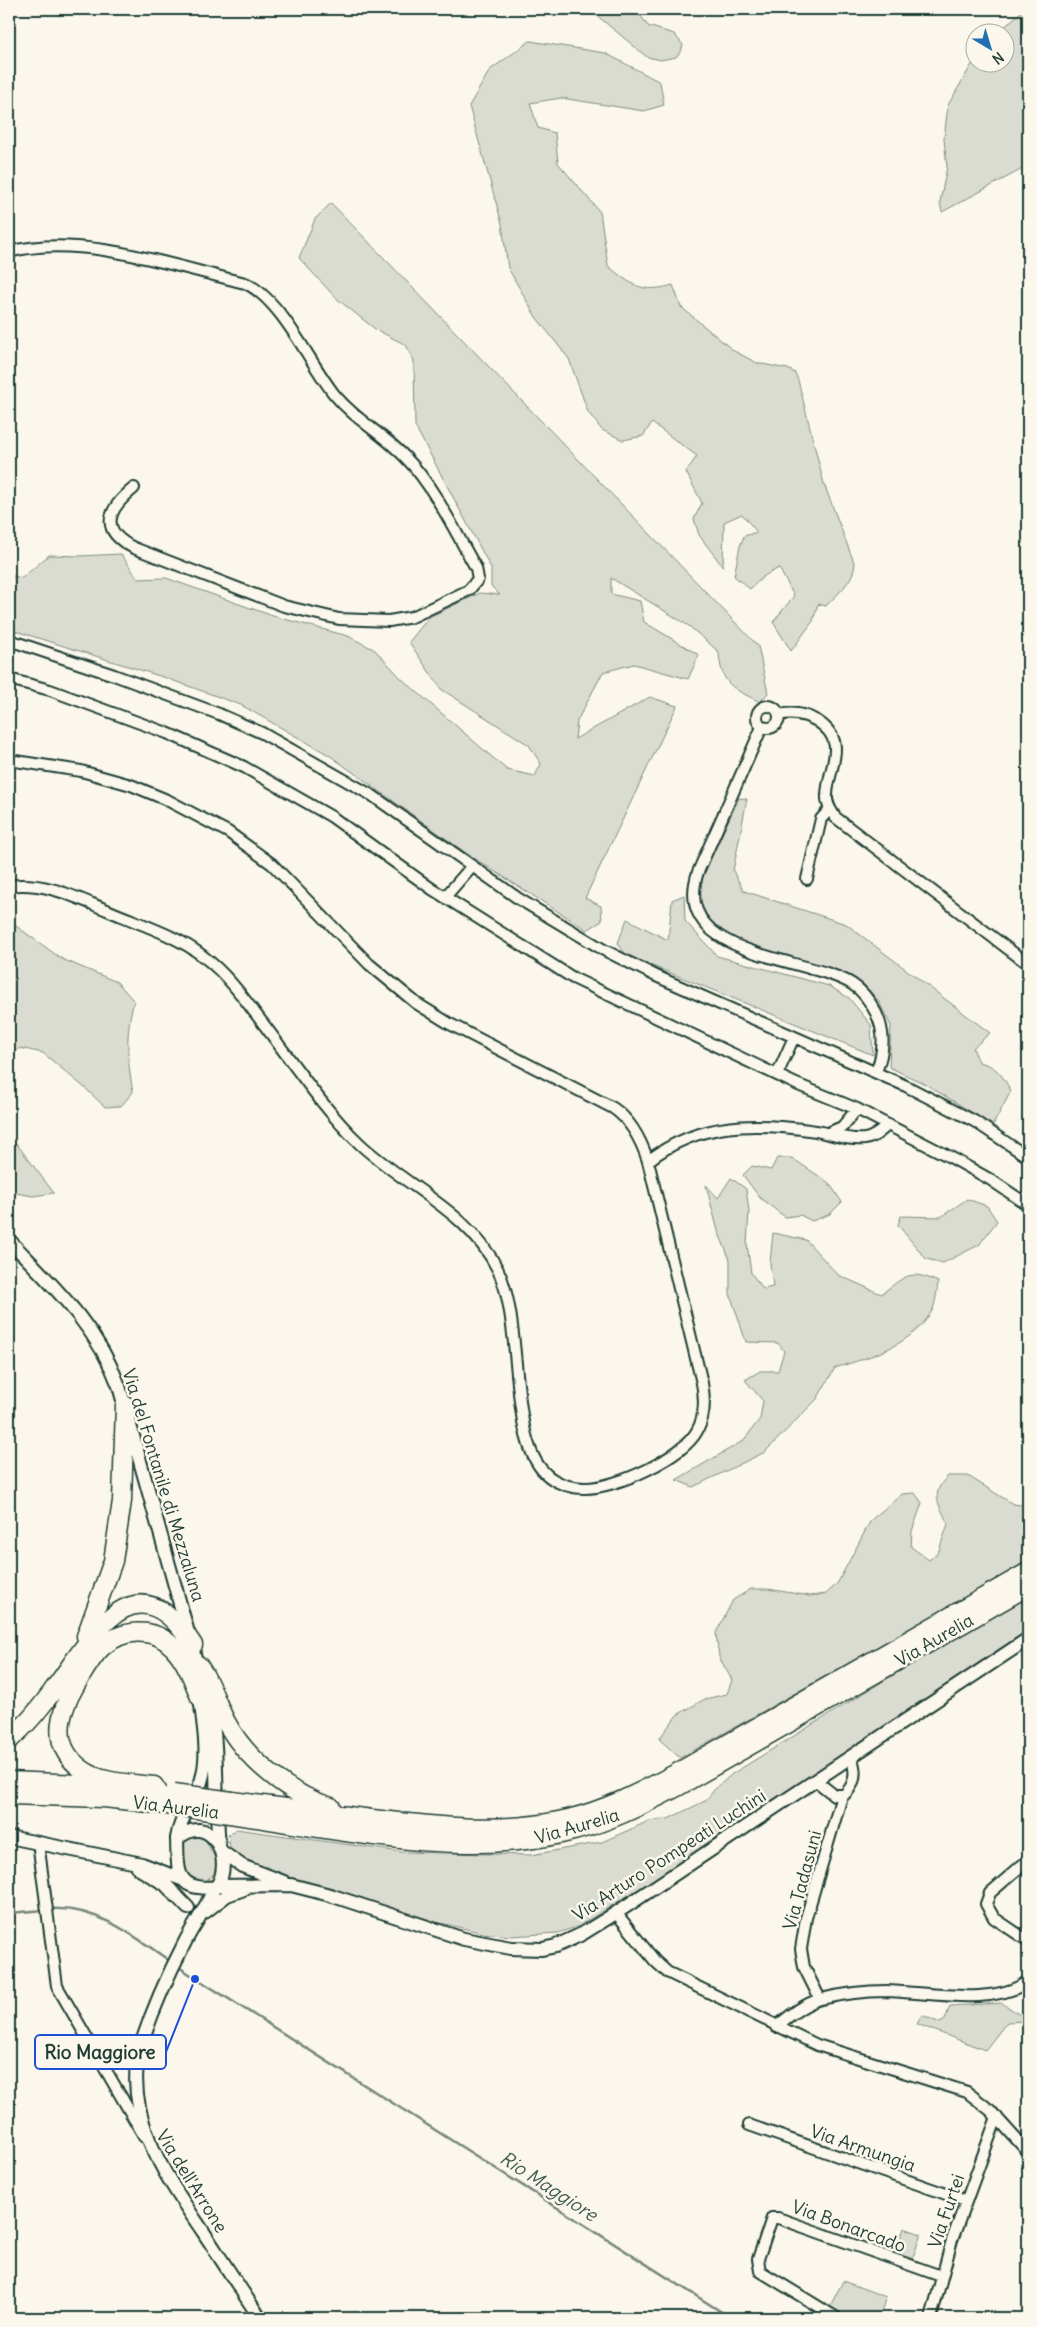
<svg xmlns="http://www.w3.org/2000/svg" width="1037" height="2327" viewBox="0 0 1037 2327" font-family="Delius,sans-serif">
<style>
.green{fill:#dbdcd1;stroke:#7d8c82}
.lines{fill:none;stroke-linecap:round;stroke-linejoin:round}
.stream{stroke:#74847b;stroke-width:2.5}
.minor-casing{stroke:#1f3d34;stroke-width:14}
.tertiary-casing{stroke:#1f3d34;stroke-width:16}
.trunk-casing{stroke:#1f3d34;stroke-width:21}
.minor{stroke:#fbf7ec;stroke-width:10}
.tertiary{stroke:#fbf7ec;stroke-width:12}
.trunk{stroke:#fbf7ec;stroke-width:18}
.trunk-bridge-casing{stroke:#1f3d34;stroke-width:21;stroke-linecap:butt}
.trunk-bridge{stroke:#fbf7ec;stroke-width:18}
.labels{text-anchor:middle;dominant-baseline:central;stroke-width:5;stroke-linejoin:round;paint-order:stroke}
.street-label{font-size:18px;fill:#1f3d34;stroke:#fbf7ec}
.water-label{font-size:19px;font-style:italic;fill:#425b52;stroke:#fbf7ec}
.leader{fill:none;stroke:#1d4ed8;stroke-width:2}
.callout-dot{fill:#1d4ed8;stroke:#fbf7ec;stroke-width:2}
.callout{fill:#fbf7ec;stroke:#1d4ed8;stroke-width:2}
.callout-label{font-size:19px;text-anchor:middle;font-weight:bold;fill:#1f3d34}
</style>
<rect width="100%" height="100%" fill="#fbf7ec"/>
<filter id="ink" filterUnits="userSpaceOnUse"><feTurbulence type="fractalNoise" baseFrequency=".02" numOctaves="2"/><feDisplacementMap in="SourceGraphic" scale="10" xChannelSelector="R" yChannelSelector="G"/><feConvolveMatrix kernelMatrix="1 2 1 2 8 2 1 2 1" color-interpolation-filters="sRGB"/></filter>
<g filter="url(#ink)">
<!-- green -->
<path class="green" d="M589 9H636L648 26 674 34 683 45 681 51 676 57 661 60 647 57Z
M1024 9H1028V166L942 212 940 202 947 167 944 139 948 105 974 61V62H1004V32H999Z
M530 41 605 53 660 82 664 105 644 111 561 98 530 103 538 128 555 133 558 163 600 212 608 266C632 285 641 294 673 285L681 307 734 351 757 363 788 369 795 373 798 380 824 484 855 565C852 583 838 593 826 606L818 604 813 621 791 651 773 622 794 596 779 568 764 576 750 589 734 576 740 546 744 536 757 532 742 514 724 522 723 567 699 535 694 519 702 503 686 472 697 456 652 423 643 436 623 440 602 430 588 412 569 359 536 317 508 268 502 224 469 106 490 70Z
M331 203 758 646 768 693 760 702C732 688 721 685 719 652L689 626 611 578V594L640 601 644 622 699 655 688 679 634 664 603 672 577 721 575 739 650 697 677 706 585 898 601 906 602 921 587 930 466 853 329 755 241 705 166 678 9 629V575L22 578 49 555 79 556 121 554 138 579 166 578 273 616 348 636 375 650 402 679 507 770 535 776 541 764 529 745 441 689 409 642 429 617 480 593 500 595 491 586V568L415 426 414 361 406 345 375 329 336 298 299 258 315 219Z
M739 798 747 799 733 871 744 891 846 924 990 1033 973 1048 979 1062C997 1066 1002 1075 1011 1091L993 1125 925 1084 889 1067 891 1026 878 1000 864 985 843 974 735 940 718 931 710 921 700 903 699 884Z
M684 895 685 921 717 956 829 986 849 998 871 1025 873 1055 626 955 618 943 627 919 668 940 672 900Z
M9 921 62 959 117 982 134 1001C125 1033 127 1059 133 1092L121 1106 105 1107 85 1088 43 1053 20 1048 9 1057Z
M9 1134 54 1193 33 1196 9 1192Z
M777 1158H792L829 1183 842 1202 830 1214 812 1221 800 1215 785 1217 760 1198 743 1175 752 1166 771 1170Z
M731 1178 746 1189 749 1211 747 1244 751 1273 763 1289 773 1287 770 1263 773 1233 806 1240 838 1275 881 1294C905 1277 908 1268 938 1282 937 1290 936 1301 933 1309 914 1345 870 1357 835 1368L817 1399 765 1452 693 1487 676 1480 743 1441 760 1419 763 1401 745 1380 760 1371H778L784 1351 778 1343 746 1342 730 1294V1260L718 1231 706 1185 718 1198Z
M967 1199 987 1206 997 1221 979 1245 943 1263 926 1259 898 1225 901 1216 941 1217Z
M948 1476H968L1013 1504 1028 1506V1560L962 1599 680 1758 659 1739 677 1715 705 1699 727 1694 732 1680 719 1657 716 1633 733 1600 751 1589H768L810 1596 826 1594 837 1584 871 1520 902 1494 915 1493 922 1503 912 1531 911 1547 929 1560 938 1553 948 1524C939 1503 929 1495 948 1476Z
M1028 1597V1630L666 1872 579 1926 558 1933 511 1936 483 1933 437 1922 247 1864 231 1854 228 1835 236 1829 401 1852 531 1855 602 1842 649 1821 668 1819 705 1801 715 1789 732 1774 952 1639Z
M198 1835 205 1839 217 1862 214 1874 203 1883 189 1879 185 1870 180 1846 191 1837Z
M1002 2003 1023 2017V2021L1007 2022 985 2050 917 2024 922 2015 940 2023 945 2020 950 2006Z
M904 2228 921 2234 912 2260 895 2254Z
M843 2281 886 2297 879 2318H842L828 2310Z"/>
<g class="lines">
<!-- stream -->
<path class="stream" d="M50 1909C97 1906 135 1936 171 1962
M9 1913 45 1910
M177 1966 731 2318"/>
<!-- minor casing -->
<g class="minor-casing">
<path id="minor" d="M9 252C81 233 173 266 245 283 281 299 309 362 334 394 356 421 384 434 407 459 433 485 457 535 476 568L478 579 469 590 412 617 389 621 339 619 284 606 134 548C98 530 108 509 134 488
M9 640 114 675 219 714 262 733 373 796 519 899 604 950 656 976 906 1086 974 1121 1028 1157
M9 679 50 690 167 733 244 767 332 817 432 889 573 978 796 1084 857 1109 952 1158 991 1180 1028 1205
M757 717a11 11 0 1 1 22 0a11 11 0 1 1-22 0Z
M779 715C792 712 805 714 817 721 850 742 828 767 827 795 826 804 831 810 835 817L1028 964
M762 727 698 872C669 958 807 956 852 984 863 991 870 1001 876 1013 886 1033 884 1052 876 1072
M9 760 81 771 131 785 167 800 228 832 272 864 369 964 416 1003 450 1024 613 1108C631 1120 641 1140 648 1161L702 1383C705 1399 705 1417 697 1431 682 1458 615 1489 584 1488 570 1488 555 1483 545 1473 508 1438 524 1323 498 1270 470 1212 406 1187 360 1144 321 1107 288 1055 255 1013 240 993 225 973 204 957 177 935 139 924 107 910 75 897 44 881 9 886
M807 879 821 819 830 809
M445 897 472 866
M777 1075 794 1037
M828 1133 842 1127 857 1109
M648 1161C699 1121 755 1122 816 1131 832 1134 849 1141 865 1139 874 1138 881 1131 888 1125
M815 1780 834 1795H844C856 1784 857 1771 851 1757
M38 1842 57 1986 144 2136
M1028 1860 990 1893 986 1904 994 1918 1028 1941
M616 1913 655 1961 667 1972 817 2045 967 2092 990 2110 1028 2152
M820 1999 804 1967 801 1949 806 1918 842 1796
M776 2027C789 2016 805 2003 821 1999 842 1994 865 1991 886 1991 928 1992 995 2007 1028 1981
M100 2058 116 2062 139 2055
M749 2125 966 2201
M837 2318 760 2271 758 2259 772 2218H778L941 2276
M931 2318 952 2240 997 2117"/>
</g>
<!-- tertiary casing -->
<g class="tertiary-casing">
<path id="tertiary" d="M9 1240C52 1285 97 1326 119 1386L213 1722C218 1764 215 1804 219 1845
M9 1837 142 1864 181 1879
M177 1839C209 1810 235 1857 217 1886 211 1889 205 1888 198 1887 174 1884 178 1859 177 1839V1838C180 1817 194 1802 201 1782 210 1754 203 1725 200 1697
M222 1852 242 1866 284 1882
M138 1868 165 1884 188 1908
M217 1886 291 1885 330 1895 464 1939 511 1948 542 1949 556 1946 582 1934 616 1913 1028 1639
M214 1888C207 1908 193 1925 184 1944 168 1975 153 2009 142 2042 119 2112 167 2178 204 2233 223 2262 241 2290 260 2318
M205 1912 227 1895 244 1889"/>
</g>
<!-- trunk casing -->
<g class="trunk-casing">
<path id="trunk" d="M86 1636 113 1561 122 1501 125 1405
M198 1665C210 1681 216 1702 225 1720 245 1759 290 1795 331 1807
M9 1740C28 1724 43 1705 57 1685 94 1634 136 1556 193 1645
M9 1781 104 1785
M158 1792 154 1786C131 1783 103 1784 83 1770 46 1744 61 1707 81 1676 87 1666 93 1656 101 1648 121 1629 153 1626 173 1647 186 1660 193 1680 200 1697
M9 1795 104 1798 176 1806
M232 1801C276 1807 320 1812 364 1818 432 1826 500 1835 568 1819 605 1810 639 1793 673 1775L1028 1572
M230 1814C334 1829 457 1858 561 1834 603 1825 641 1806 679 1786L1028 1586"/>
</g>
<!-- minor -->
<use href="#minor" class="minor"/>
<!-- tertiary -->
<use href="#tertiary" class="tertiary"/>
<!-- trunk -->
<use href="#trunk" class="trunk"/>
<!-- trunk-bridge casing -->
<g class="trunk-bridge-casing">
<path id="trunk-bridge" d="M174 1793 232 1801
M176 1806 230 1814"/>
</g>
<!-- trunk-bridge -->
<use href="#trunk-bridge" class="trunk-bridge"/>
</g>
</g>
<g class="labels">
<!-- street labels -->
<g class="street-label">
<text transform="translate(164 1485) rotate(73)">Via del Fontanile di Mezzaluna</text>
<text transform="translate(934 1640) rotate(-30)">Via Aurelia</text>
<text transform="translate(176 1807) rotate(7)">Via Aurelia</text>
<text transform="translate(577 1826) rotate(-16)">Via Aurelia</text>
<text transform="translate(669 1855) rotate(-33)">Via Arturo Pompeati Luchini</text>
<text transform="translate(802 1880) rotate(-75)">Via Tadasuni</text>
<text transform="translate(863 2148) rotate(19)">Via Armungia</text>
<text transform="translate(192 2181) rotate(58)">Via dell'Arrone</text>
<text transform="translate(946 2211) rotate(-71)">Via Furtei</text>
<text transform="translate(849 2226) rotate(20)">Via Bonarcado</text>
</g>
<!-- water labels -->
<g class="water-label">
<text transform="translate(549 2186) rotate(33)">Rio Maggiore</text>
</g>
</g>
<!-- callouts -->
<path class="leader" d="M195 1979L166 2052"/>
<circle class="callout-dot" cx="195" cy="1979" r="5"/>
<rect class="callout" x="35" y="2035" width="131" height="34" rx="5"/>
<g class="callout-label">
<text x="100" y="2059">Rio Maggiore</text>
</g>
<!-- margin -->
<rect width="1037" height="2327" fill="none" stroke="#fbf7ec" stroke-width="30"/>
<rect x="15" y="15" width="1007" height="2297" fill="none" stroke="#1f3d34" stroke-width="2" filter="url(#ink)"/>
<!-- north arrow -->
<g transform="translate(990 48) rotate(142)"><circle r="24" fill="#fbf7ec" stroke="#a3ada2"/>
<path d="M0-4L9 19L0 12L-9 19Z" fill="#1f6fb2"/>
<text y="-8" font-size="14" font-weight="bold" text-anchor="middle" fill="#1f3d34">N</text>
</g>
</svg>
